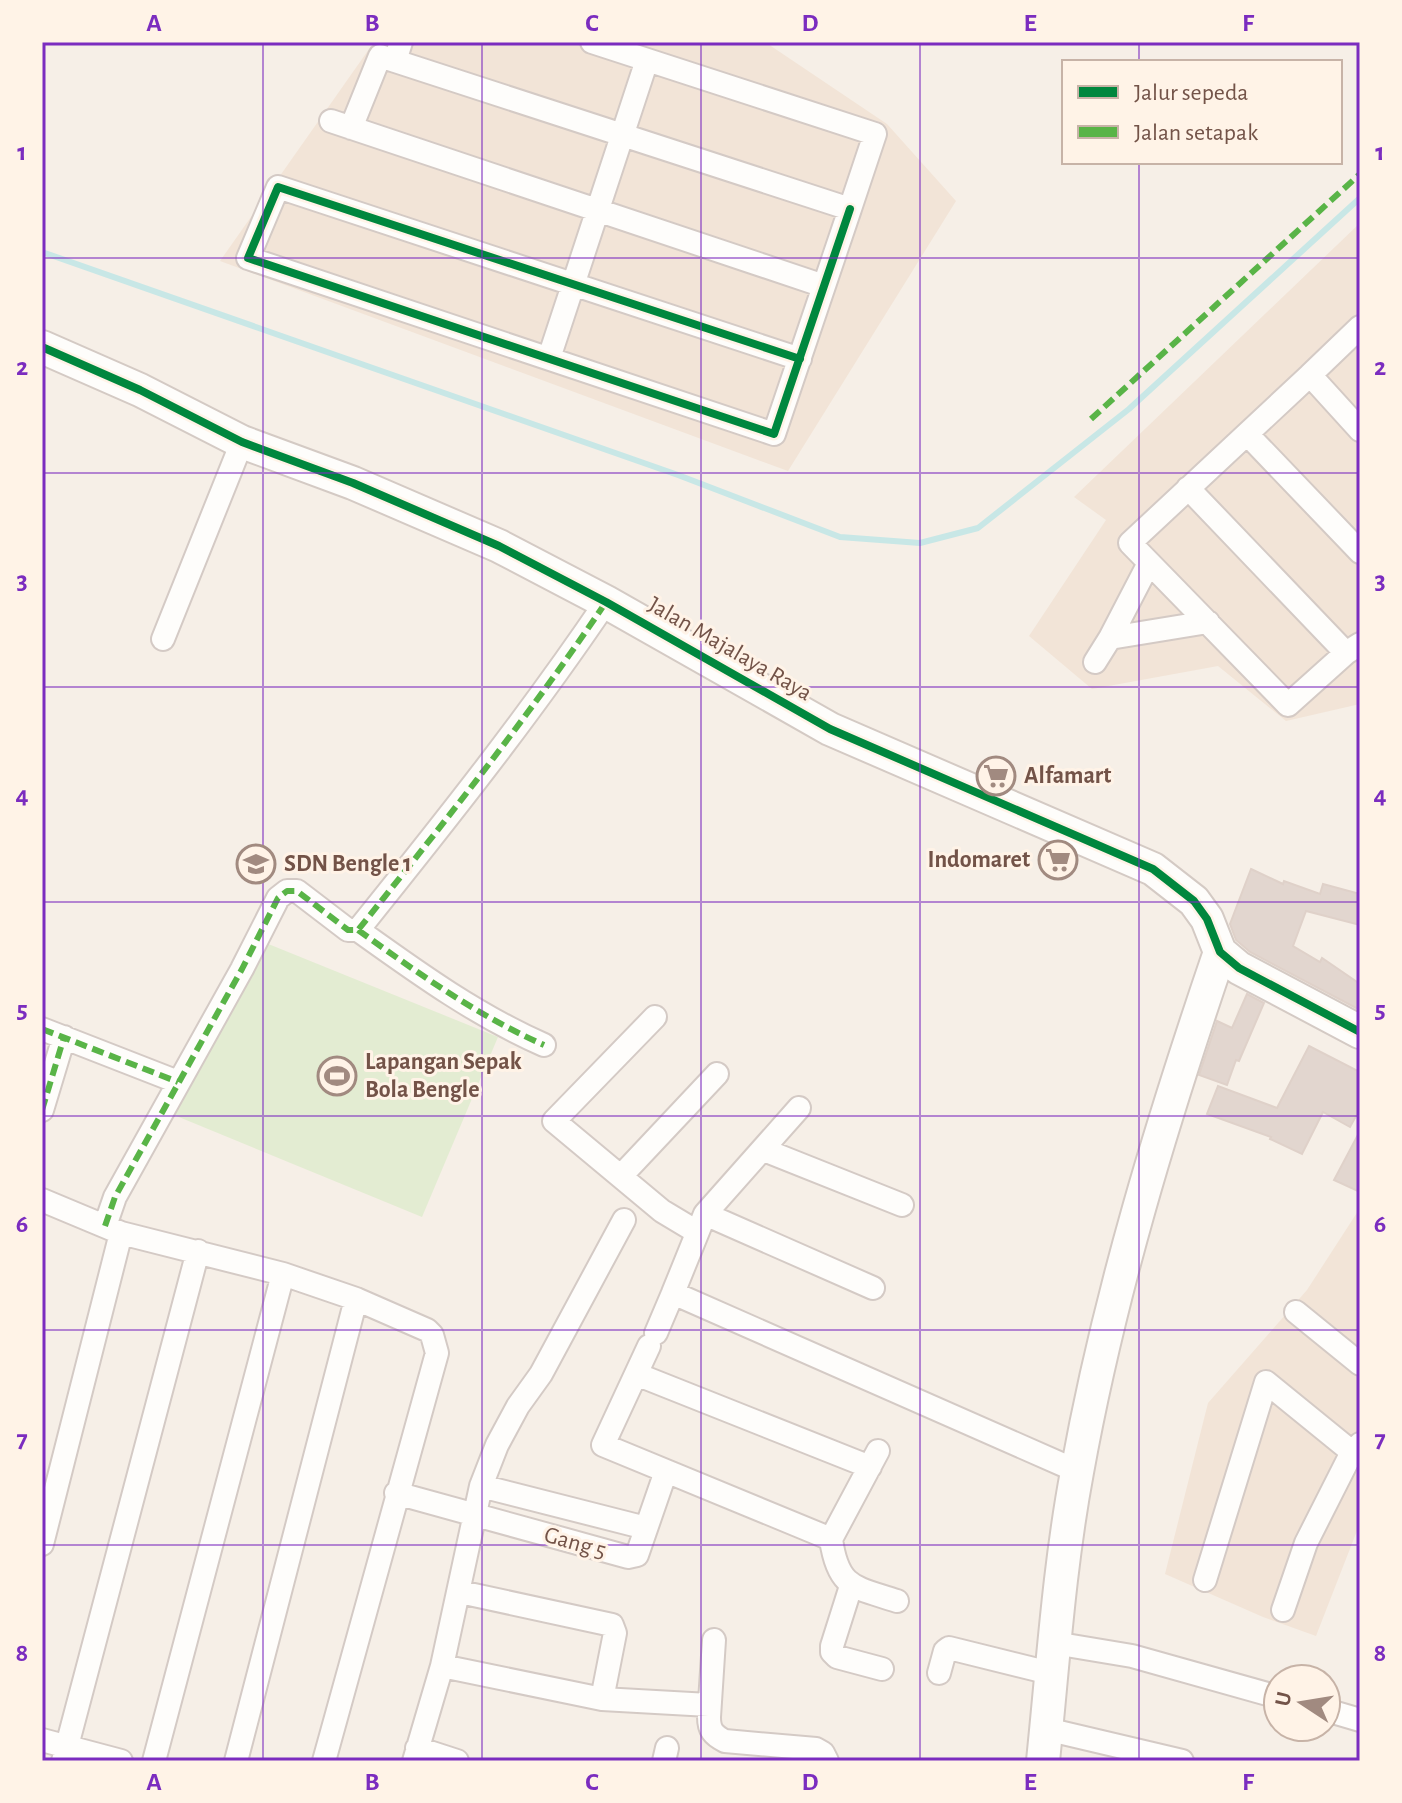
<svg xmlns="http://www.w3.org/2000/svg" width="1402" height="1803" viewBox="0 0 1402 1803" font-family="'Alegreya Sans',sans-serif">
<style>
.residential{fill:#f2e4d7}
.green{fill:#e3ecd2}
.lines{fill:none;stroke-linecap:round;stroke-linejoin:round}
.stream{stroke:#c8e7e6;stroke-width:6}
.building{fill:#e2d6cf;stroke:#dfd1c9;stroke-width:2}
.street-casing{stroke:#d4cac5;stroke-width:26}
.secondary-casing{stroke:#d4cac4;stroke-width:36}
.street{stroke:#fefdfb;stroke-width:22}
.secondary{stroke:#fefdfb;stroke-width:32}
.quiet{stroke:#59b447;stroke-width:6;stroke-dasharray:12 6;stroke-linecap:butt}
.cycleway-casing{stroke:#fff3e7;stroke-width:13}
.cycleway{stroke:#00873e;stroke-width:8}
.grid{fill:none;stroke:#7b2cbf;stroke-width:2;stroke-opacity:0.55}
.labels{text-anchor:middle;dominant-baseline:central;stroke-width:6;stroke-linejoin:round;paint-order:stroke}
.street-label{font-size:24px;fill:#735348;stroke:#fff3e7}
.poi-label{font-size:24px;font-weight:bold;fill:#735348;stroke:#fff3e7;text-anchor:start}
.neatline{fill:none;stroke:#7b2cbf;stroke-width:3}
.grid-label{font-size:26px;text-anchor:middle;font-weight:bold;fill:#7b2cbf}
</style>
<rect width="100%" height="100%" fill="#f6efe7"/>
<!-- residential -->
<path class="residential" d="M374 42H765L887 124 956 201 788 471 220 261Z
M1360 223V704L1286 721 1218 666 1092 689 1029 636 1106 520 1074 497Z
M1360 1208V1523L1316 1636 1263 1617 1165 1574 1208 1403 1307 1290Z"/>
<!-- green -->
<path class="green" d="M256 939 498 1037 422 1217 174 1115Z"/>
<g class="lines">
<!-- stream -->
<path class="stream" d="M42 252 678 475 840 537 920 543 978 528 1129 409 1360 198"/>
</g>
<!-- building -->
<path class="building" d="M1251 869 1283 884 1284 881 1320 894 1323 884 1360 894V925L1306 911 1293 946 1320 962 1322 958 1360 984V1010L1250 952 1236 940 1230 924Z
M1247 994 1264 1003 1239 1061 1236 1060 1227 1085 1199 1075 1217 1021 1232 1028Z
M1309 1046 1360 1072V1109L1350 1127 1323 1112 1302 1154 1270 1139 1271 1137 1207 1114 1218 1086 1277 1108Z
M1360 1131V1192L1334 1180Z"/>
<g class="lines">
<!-- street casing -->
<g class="street-casing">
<path id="street" d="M401 42 395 61 850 209 875 134 592 42
M331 121 824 286
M351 128 380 56 395 61
M1360 327 1310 375 1360 430
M549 358 647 60
M800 359 278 187 248 258 774 434C799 359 825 284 850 209
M1310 375 1130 543 1288 705 1346 653 1360 644
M1247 434 1360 552
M1188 488 1346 653
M1149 563 1110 638 1208 622
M163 639 242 442
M1095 662 1110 638
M358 930C418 973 476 1015 544 1045
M655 1017 554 1121 662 1211 697 1232
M42 1029 178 1082
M42 1110 64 1037
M764 1150 902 1205
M621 1176 717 1074
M42 1200 121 1233 283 1274 356 1299 427 1330 432 1335 437 1353 324 1761
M705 1214 799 1108
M105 1226 115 1197 242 969 278 898 287 891H297L348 930H358C444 823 529 716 606 602
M873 1288 705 1214 673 1293 1077 1471
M1296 1312 1360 1364
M656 1333 673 1293
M649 1346 603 1445 831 1539
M636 1374 870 1467
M878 1451 831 1539C838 1589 855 1587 897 1601
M481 1486 646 1528
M396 1493 628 1557 637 1555 666 1471
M42 1544 121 1233
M1205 1580 1266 1382 1352 1452
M851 1586 832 1646V1652L837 1657 882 1669
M1283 1610 1306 1543 1352 1452 1360 1444
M714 1640 709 1717C709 1730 713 1735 725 1741L816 1749 823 1753 827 1761
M1054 1643 1132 1656 1278 1697
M442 1666 602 1699 615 1633 612 1625 460 1592
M939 1673 945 1651 949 1648 1050 1673
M602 1699 709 1705
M1326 1710 1360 1720
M1046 1729 1182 1761
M42 1740 121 1761
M417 1748 457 1761
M63 1761 198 1251
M154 1761 283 1274
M236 1761 356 1299
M414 1761 442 1666 481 1486 497 1445 518 1406 541 1374 624 1220
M664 1761 667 1748"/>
</g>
<!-- secondary casing -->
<g class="secondary-casing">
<path id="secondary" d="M42 347 140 390 242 442 353 483 499 546 606 602 830 729 1153 869 1194 901 1207 919 1220 952 1239 968 1360 1032
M1043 1761C1053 1664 1059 1568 1077 1472 1109 1295 1162 1122 1220 952"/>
</g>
<!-- street -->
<use href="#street" class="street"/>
<!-- secondary -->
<use href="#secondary" class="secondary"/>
<!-- quiet -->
<path class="quiet" d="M1091 419 1360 174
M358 930C418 973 476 1015 544 1045
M42 1029 178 1082
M42 1110 64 1037
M105 1226 115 1197 242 969 278 898 287 891H297L348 930H358C444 823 529 716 606 602"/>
<!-- cycleway casing -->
<g class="cycleway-casing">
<path id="cycleway" d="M42 347 140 390 242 442 353 483 499 546 606 602 830 729 1153 869 1194 901 1207 919 1220 952 1239 968 1360 1032
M800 359 278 187 248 258 774 434C799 359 825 284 850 209"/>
</g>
<!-- cycleway -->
<use href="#cycleway" class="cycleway"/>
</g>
<!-- grid -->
<path class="grid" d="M263 42V1761M482 42V1761M701 42V1761M920 42V1761M1139 42V62M1139 162V1761M42 258H1360M42 473H1360M42 687H1360M42 902H1360M42 1116H1360M42 1330H1360M42 1545H1360"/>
<!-- icons -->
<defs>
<g id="supermarket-ring" transform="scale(2)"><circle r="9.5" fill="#fff3e7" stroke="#a18a80" stroke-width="1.5"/><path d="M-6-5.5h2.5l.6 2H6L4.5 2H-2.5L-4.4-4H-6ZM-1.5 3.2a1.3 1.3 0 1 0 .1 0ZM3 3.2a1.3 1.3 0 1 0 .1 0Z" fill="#a18a80"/></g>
<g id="school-ring" transform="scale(2)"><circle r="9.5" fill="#fff3e7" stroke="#a18a80" stroke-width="1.5"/><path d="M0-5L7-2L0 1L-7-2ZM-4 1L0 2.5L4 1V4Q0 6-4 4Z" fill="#a18a80"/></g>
<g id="stadium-ring" transform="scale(2)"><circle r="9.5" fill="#fff3e7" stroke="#a18a80" stroke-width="1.5"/><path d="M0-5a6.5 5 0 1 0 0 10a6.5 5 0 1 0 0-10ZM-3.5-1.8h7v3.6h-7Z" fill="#a18a80"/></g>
</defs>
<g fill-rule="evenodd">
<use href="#supermarket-ring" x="996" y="776"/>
<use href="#supermarket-ring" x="1058" y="860"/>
<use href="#school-ring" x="256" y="864"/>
<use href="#stadium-ring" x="337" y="1076"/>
</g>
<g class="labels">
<!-- street labels -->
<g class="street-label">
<text transform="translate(730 649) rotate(30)">Jalan Majalaya Raya</text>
<text transform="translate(575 1543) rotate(16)">Gang 5</text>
</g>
<!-- poi labels -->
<g class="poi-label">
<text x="1024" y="776">Alfamart</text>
<text x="1030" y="860" text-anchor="end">Indomaret</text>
<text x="284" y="864">SDN Bengle 1</text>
<text x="365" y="1062">Lapangan Sepak<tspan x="365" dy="28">Bola Bengle</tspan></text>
</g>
</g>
<!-- border -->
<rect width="1402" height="1803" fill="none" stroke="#fff3e7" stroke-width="88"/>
<!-- legend -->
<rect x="1062" y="60" width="280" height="104" fill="#fff3e7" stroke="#c7b3a7" stroke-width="2"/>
<rect x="1078" y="86" width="40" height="12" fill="#00873e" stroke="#c7b3a7" stroke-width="2"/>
<text x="1134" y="100" font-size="24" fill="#735348">Jalur sepeda</text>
<rect x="1078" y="126" width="40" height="12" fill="#59b447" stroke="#c7b3a7" stroke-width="2"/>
<text x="1134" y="140" font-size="24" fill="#735348">Jalan setapak</text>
<!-- north arrow -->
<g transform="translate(1302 1703) rotate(282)"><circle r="38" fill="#fff3e7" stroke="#c7b3a7" stroke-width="2"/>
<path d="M0-6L14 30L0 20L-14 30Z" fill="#a18a80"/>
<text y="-12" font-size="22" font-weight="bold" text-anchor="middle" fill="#735348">U</text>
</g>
<rect x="44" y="44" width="1314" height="1715" class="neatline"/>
<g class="grid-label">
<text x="154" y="31">A</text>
<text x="372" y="31">B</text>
<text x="592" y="31">C</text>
<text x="810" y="31">D</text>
<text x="1030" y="31">E</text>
<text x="1248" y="31">F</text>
<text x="22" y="160">1</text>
<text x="1380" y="160">1</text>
<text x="22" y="375">2</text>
<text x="1380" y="375">2</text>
<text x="22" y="589">3</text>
<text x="1380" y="589">3</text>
<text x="22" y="803">4</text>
<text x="1380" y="803">4</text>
<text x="22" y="1018">5</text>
<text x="1380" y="1018">5</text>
<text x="22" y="1232">6</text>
<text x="1380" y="1232">6</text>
<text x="22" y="1447">7</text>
<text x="1380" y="1447">7</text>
<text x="22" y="1661">8</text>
<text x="1380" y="1661">8</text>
<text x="154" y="1790">A</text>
<text x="372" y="1790">B</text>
<text x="592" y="1790">C</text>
<text x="810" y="1790">D</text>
<text x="1030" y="1790">E</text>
<text x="1248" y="1790">F</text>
</g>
</svg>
